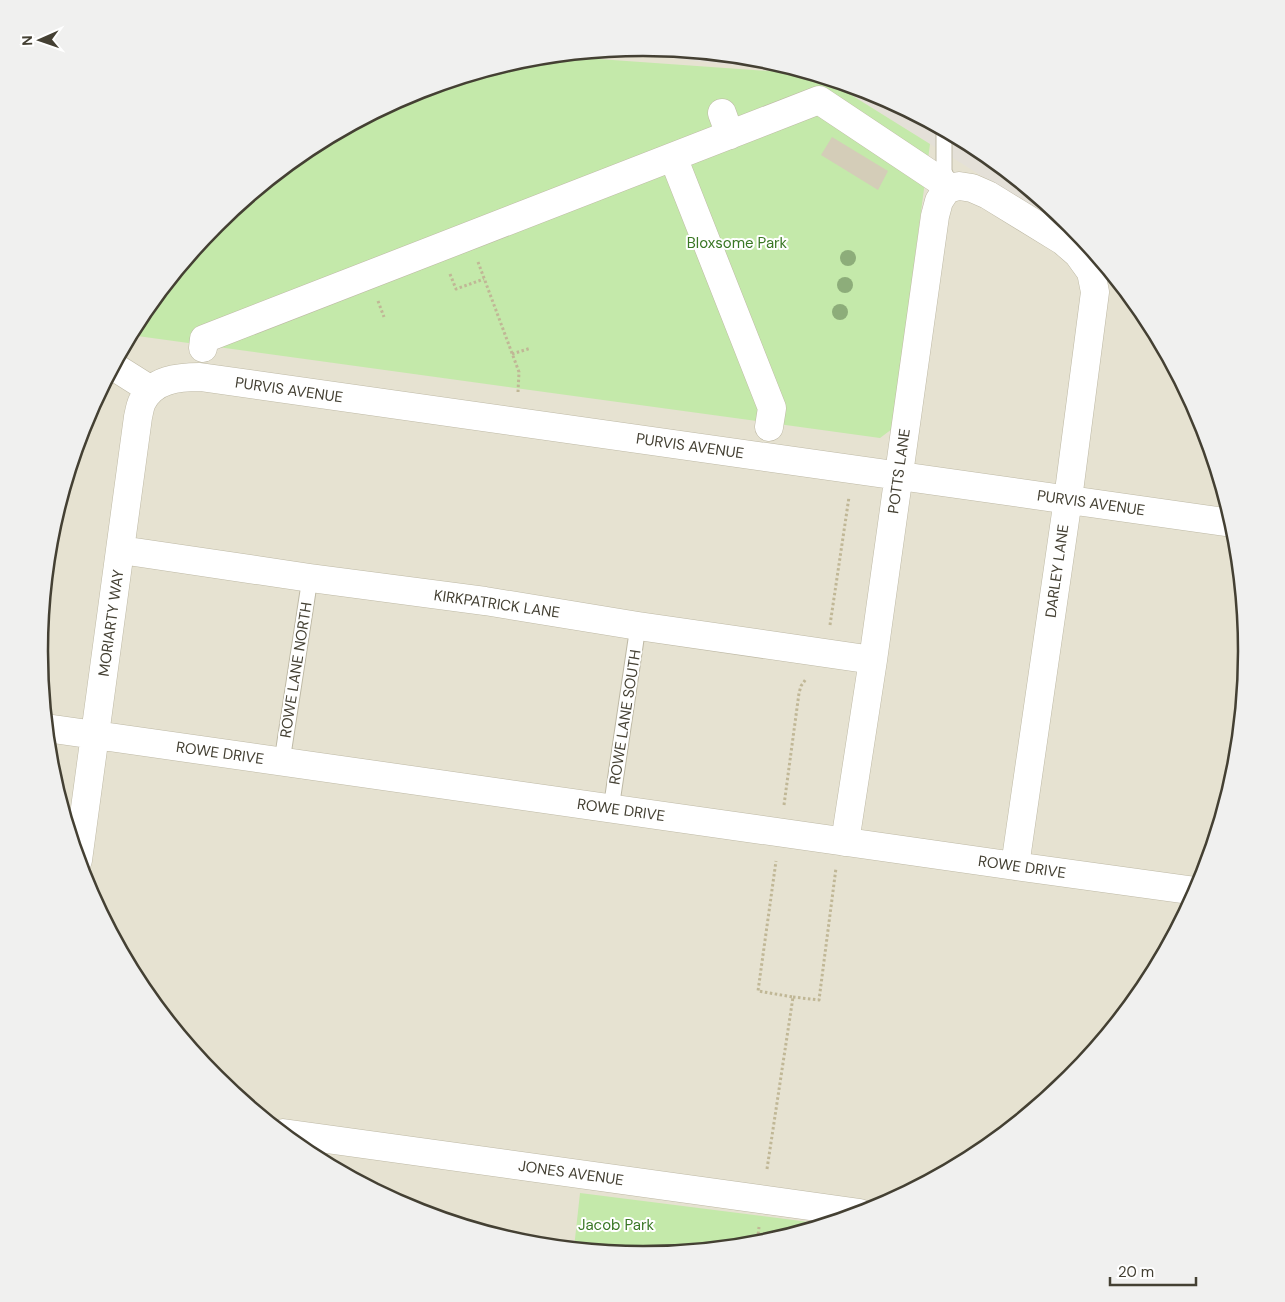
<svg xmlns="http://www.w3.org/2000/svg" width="1285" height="1302" viewBox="0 0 1285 1302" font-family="'DM Sans',sans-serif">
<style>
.residential{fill:#e6e2d1}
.industrial{fill:#e4e0d8}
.green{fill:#c4e9aa}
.building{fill:#d4cdb8}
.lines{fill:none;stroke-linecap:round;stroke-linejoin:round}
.lane-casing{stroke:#beb9a5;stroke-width:17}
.street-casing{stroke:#beb9a5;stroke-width:29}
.path{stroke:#c0b796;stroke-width:3;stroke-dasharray:2.5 2.5;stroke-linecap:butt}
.lane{stroke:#fff;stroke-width:15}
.street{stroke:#fff;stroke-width:28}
.tree{fill:#8dad7a}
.labels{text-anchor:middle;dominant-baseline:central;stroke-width:4;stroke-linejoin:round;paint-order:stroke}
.park-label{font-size:15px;fill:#3a7725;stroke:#fff}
.street-label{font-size:15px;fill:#444033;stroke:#fff}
.rim{fill:none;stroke:#444033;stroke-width:2.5}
</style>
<rect width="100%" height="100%" fill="#f2f0e3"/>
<!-- residential -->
<path class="residential" d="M41 654a600 600 0 1 1 1200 0a600 600 0 1 1-1200 0Z"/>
<!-- industrial -->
<path class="industrial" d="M643 47 761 59 809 74 609 51Z
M824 78 874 93 978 149 1070 224 1080 237Z"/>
<!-- green -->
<path class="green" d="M556 56 810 74 824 78 930 144 892 429 880 438 130 335 141 315 216 224 307 149 412 93 525 59Z
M580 1193 825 1224 760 1243 642 1255 574 1248Z"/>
<!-- building -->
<path class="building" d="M832 137 888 171 878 190 821 155Z"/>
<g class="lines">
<!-- lane casing -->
<g class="lane-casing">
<path id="lane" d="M944 131V171L950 186
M282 761 310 578
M611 809 638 626"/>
</g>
<!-- street casing -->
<g class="street-casing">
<path id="street" d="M722 113 730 135
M673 157 772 408 769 427
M203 348 204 339 819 100 951 188
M113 366 151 390
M121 550 310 578 485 601 638 626 873 660
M46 728 1015 866 1196 891
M845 842 873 660 935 216 939 201 947 189 959 186 972 188 988 195 1063 241 1078 254 1091 272 1095 292 1068 499 1015 866
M78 860 138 417C139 413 140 406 142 402 153 379 179 377 200 377L1232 523
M283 1133 860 1213"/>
</g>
<!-- path -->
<path class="path" d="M478 262 519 372 518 392
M450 274 456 289 484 279
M378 301 384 317
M512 354 531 348
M830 625 849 497
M784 805 799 693 801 686 806 679
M793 997 819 1000 836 868
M767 1169 793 997 758 991 776 861
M757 1244 759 1227"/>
<!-- lane -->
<use href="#lane" class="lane"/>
<!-- street -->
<use href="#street" class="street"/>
</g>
<!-- trees -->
<g class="tree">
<circle cx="848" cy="258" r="8"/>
<circle cx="845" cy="285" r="8"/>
<circle cx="840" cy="312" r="8"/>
</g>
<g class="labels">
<!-- park labels -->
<g class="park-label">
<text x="737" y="243">Bloxsome Park</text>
<text x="616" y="1225">Jacob Park</text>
</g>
<!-- street labels -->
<g class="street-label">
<text transform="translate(289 390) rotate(8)">PURVIS AVENUE</text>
<text transform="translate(690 446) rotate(8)">PURVIS AVENUE</text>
<text transform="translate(899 471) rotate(-82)">POTTS LANE</text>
<text transform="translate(1091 503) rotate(8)">PURVIS AVENUE</text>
<text transform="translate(1057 571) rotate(-82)">DARLEY LANE</text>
<text transform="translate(497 604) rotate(8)">KIRKPATRICK LANE</text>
<text transform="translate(111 623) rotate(-82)">MORIARTY WAY</text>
<text transform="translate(296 670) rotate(-81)">ROWE LANE NORTH</text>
<text transform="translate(625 717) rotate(-81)">ROWE LANE SOUTH</text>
<text transform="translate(220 753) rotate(8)">ROWE DRIVE</text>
<text transform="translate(621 810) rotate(8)">ROWE DRIVE</text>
<text transform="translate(1022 867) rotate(8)">ROWE DRIVE</text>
<text transform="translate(571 1173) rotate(8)">JONES AVENUE</text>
</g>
</g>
<!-- crop -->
<path d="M0 0H1285V1302H0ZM48 651a595 595 0 1 1 1190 0a595 595 0 1 1-1190 0Z" fill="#f0f0ef" fill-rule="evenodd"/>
<path class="rim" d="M48 651a595 595 0 1 1 1190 0a595 595 0 1 1-1190 0Z"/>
<!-- north arrow -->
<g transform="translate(40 40) rotate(268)" stroke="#ffffff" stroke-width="4" paint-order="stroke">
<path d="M0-4L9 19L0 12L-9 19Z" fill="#444033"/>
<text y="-8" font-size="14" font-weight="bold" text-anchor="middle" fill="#444033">N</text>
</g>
<!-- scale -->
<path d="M1110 1277v8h86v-8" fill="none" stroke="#444033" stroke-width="2.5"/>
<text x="1118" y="1277" font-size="15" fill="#444033" stroke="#ffffff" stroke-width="4" paint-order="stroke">20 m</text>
</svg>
